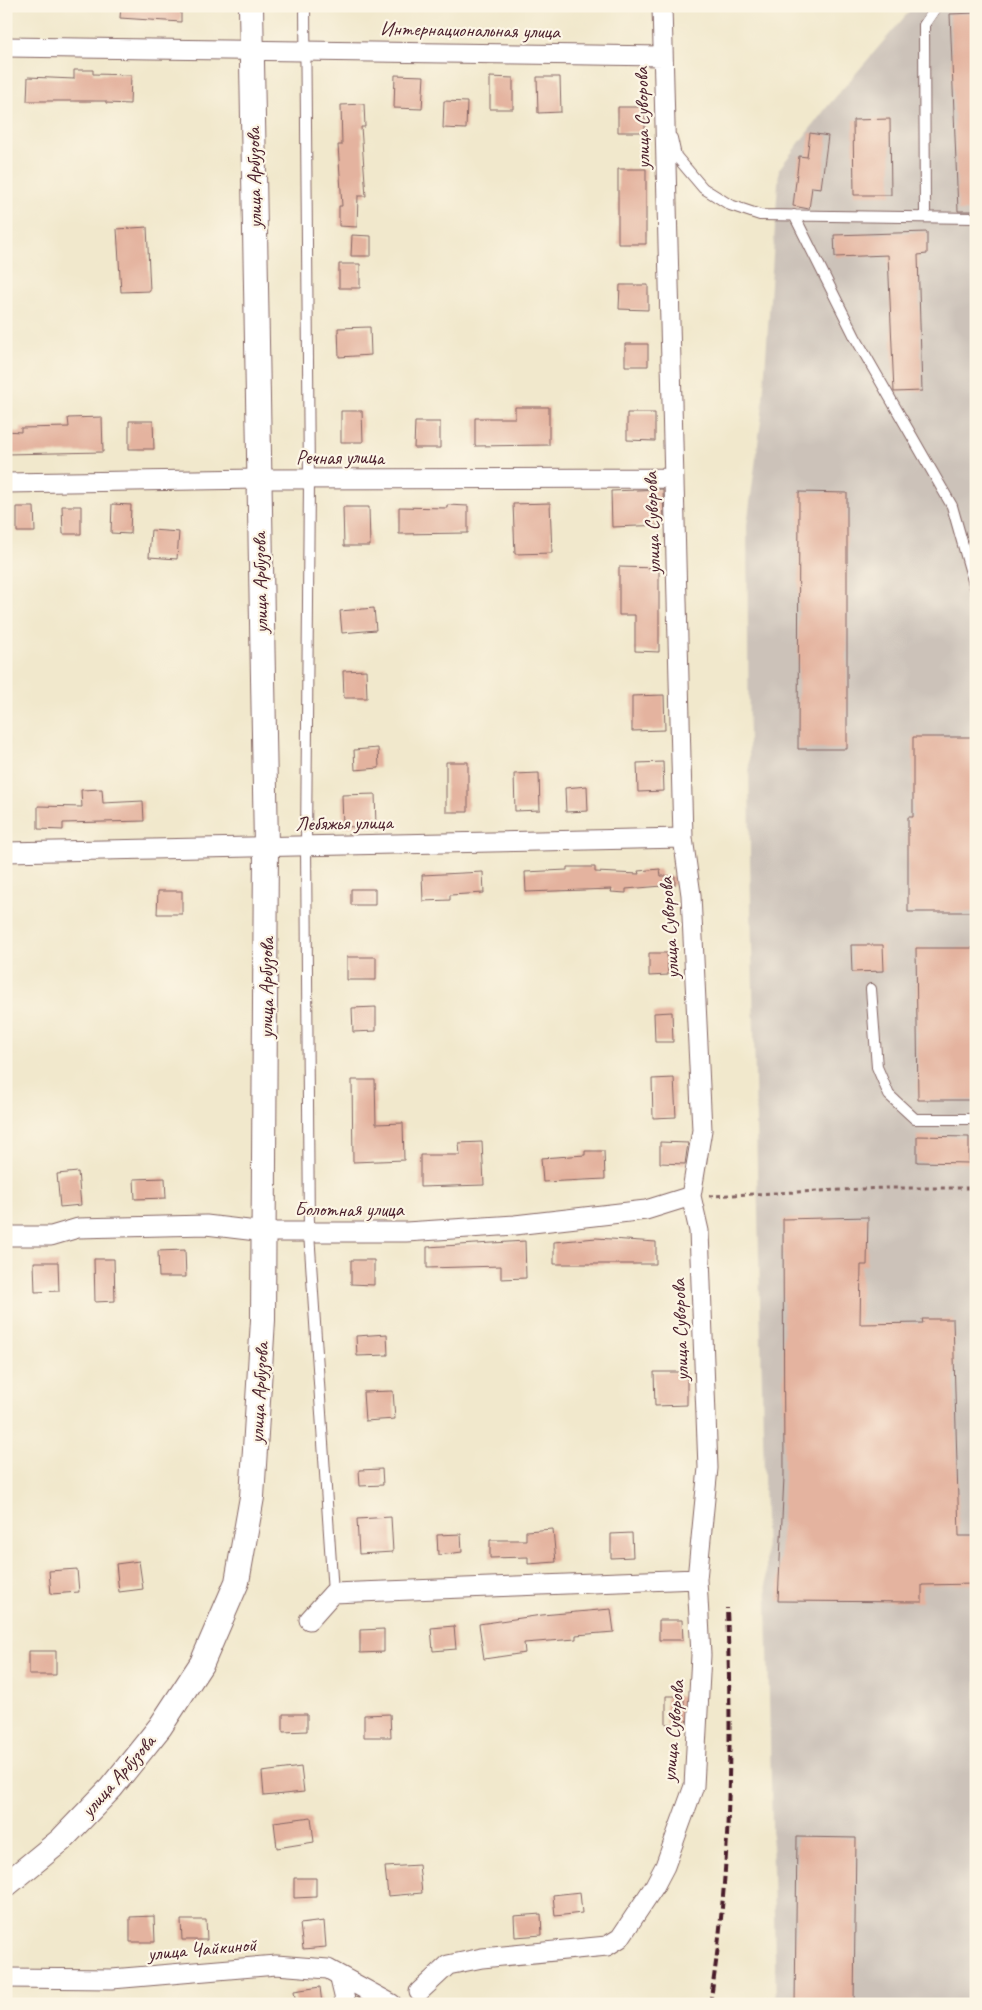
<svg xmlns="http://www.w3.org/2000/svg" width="982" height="2010" viewBox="0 0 982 2010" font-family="Caveat,sans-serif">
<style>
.industrial{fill:#ccc2b9}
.building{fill:#e4b39f}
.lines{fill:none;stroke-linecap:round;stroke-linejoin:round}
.service-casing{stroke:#846563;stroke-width:12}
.minor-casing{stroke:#846563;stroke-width:21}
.tertiary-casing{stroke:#846563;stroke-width:26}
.path{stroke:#846563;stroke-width:3;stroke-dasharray:4 4;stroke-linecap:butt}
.service{stroke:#fff;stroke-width:10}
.minor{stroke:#fff;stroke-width:19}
.tertiary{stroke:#fff;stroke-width:24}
.rail{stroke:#4a1f2b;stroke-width:4;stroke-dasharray:8 4;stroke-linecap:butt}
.labels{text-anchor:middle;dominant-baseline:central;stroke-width:4.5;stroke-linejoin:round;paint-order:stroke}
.street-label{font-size:20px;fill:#4a1f2b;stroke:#fcf5e5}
</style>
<rect width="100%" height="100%" fill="#fcf5e5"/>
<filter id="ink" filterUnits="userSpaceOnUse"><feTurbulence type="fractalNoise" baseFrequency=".02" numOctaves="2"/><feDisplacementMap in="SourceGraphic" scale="10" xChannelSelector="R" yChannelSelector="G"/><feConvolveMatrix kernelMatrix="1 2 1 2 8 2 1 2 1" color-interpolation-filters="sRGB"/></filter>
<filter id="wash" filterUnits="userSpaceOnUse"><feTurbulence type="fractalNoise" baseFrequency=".0096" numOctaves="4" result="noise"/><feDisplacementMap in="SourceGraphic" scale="20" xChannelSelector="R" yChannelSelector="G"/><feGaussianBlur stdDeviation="1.12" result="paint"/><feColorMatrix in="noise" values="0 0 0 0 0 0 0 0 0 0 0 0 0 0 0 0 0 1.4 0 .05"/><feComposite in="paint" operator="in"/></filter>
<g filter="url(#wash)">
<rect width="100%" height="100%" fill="#f1e8cc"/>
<!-- industrial -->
<path class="industrial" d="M914 6H976V2004H776L750 859 747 525 762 414 779 169 827 107Z"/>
<g id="blocks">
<!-- building -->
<path class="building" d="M121 6H181V22L120 18Z
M976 13V211H958L950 14Z
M74 70H93V74L131 75 130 104 106 103V101H27L28 77 74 79Z
M395 75 424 76 422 109 394 108Z
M490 77 513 78V109H490Z
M537 77H560L561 112 538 113Z
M444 101 467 102 466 129 443 128Z
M364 104 365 127H361L366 196H358L357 227 339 226V206H342L338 145H342L341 105Z
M618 107H645V132H618Z
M890 119 891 195H854L853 120Z
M810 133 828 136 821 188 812 187 809 209 793 206 799 156 807 157Z
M618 169H646V244H618Z
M147 227 150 291 121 292 117 229Z
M927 232V254L918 255 922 391 894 392 888 255 835 257 834 235Z
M352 235 371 236V256H351Z
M339 264H360V288H339Z
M620 285H648V310L619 309Z
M370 327 371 355 339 357 338 328Z
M625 344H648V366H625Z
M515 407H549V445L475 446V418H515Z
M341 411H362L363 442H341Z
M627 413H655V441L627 440Z
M102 417 103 452 6 454V431L21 432V428L69 427 68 418Z
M129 421H153L154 449H129Z
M415 422H440V448H414Z
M663 489 664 525 612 527 611 491Z
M799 492 847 493V749H798Z
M550 503 552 553 515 554 513 504Z
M112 504 131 505 130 534 111 533Z
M447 505 468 506V533L399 534V507L447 508Z
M62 506H81V534H63Z
M17 507H34L35 532H17Z
M343 507H369L370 546H344Z
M151 530 179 532 177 559 149 557Z
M619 567 659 568V652L635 651V615H619Z
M374 608 376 630 342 633 340 611Z
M366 670 367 698H344L343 671Z
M664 695 665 730 632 731V696Z
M913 737H973L976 912H908V817H913Z
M378 748 379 768 355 770 354 750Z
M446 762H468V812H446Z
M663 762 664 791 638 792 637 763Z
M539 773 540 810 515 811 514 774Z
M587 786 588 811 566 812 565 788Z
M102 789 103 803 143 801 144 821 63 823V830L38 829V806L82 807 81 790Z
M375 794 376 826 343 827 342 795Z
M567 867H595V872L639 874 638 871 660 869 661 876H675V885L626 889V893L611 892 612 889 526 892 525 872 567 870Z
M483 872 484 893 450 895V900L423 901 422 875Z
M351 889H375V905H351Z
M158 891H182V914H157Z
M851 945H883L884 971 852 972Z
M916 948H976V1100H918Z
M649 953H667L668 975 649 976Z
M347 957H376V980H347Z
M376 1007V1031L353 1032 352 1008Z
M672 1012 673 1042H655L654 1013Z
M674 1078 676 1117 653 1118 652 1079Z
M352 1080H375L376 1124 403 1123 404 1160 353 1162Z
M917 1136 969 1137V1163L917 1162Z
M482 1142 484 1185 420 1187V1155H460L459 1143Z
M660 1142 688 1143 685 1164 660 1163Z
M585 1151H604L605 1179 543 1182 541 1158 585 1155Z
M78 1172 81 1205 60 1207 57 1174Z
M165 1178 166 1198 135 1199 134 1179Z
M868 1217 867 1265H861L860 1324 923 1323 922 1319H953L959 1536H976V1584L922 1585V1602L778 1601 784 1477 783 1219Z
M596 1238 656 1242V1264H554V1242Z
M525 1241 526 1278 501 1279V1266L427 1268V1247Z
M185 1250 186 1277H159L158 1251Z
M94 1259H114L115 1301 95 1302Z
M351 1260H374V1285L351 1284Z
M34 1262H58L59 1291 35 1292Z
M387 1334 388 1355 357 1356 356 1336Z
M654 1372H687V1405L655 1406Z
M393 1391 395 1419 365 1421 363 1392Z
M382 1469 383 1485 360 1486 359 1470Z
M391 1517 393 1552 359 1554 357 1519Z
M553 1529 556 1562 528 1564V1557L490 1558V1540H526V1531Z
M632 1533 633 1557 611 1558V1534Z
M461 1534 462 1552 438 1555 437 1535Z
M139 1561 143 1589 119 1592 116 1564Z
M77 1569 79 1592 51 1594 49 1571Z
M611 1609 614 1632 576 1635V1639L524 1643 525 1653 484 1659 479 1624 542 1615Z
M659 1620H682L683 1640H659Z
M454 1626 456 1649 433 1651 431 1628Z
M384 1629V1652L360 1653V1630Z
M29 1651H56V1675H29Z
M666 1696H684V1724H666Z
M283 1714H307V1731L283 1732Z
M390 1714 391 1737H364V1715Z
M301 1767 304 1792 264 1796 262 1772Z
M311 1817 314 1842 277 1848 274 1822Z
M797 1837 856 1838 854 2004H795Z
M419 1865 422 1893 388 1896 385 1867Z
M294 1878H316V1897L294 1898Z
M580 1892 582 1913 555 1916 553 1895Z
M541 1914 542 1935 515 1937 514 1916Z
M154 1916 155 1942H130V1917Z
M181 1920H206L207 1940H182Z
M324 1921 326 1947 303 1949 300 1924Z
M320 1987 322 2004H296L294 1991Z"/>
</g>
</g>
<g filter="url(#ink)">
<use href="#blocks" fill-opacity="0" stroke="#846563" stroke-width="1"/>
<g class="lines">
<!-- service casing -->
<g class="service-casing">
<path id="service" d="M305 6 309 480 306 846 309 1233 333 1593
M672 138 676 156 703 188 730 205 760 215 976 218
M794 215 855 337 952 506 976 591
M925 217 924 25 937 6
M871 989 877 1067 889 1095 915 1119H976"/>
</g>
<!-- minor casing -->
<g class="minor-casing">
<path id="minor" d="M6 47 663 56
M6 483 258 479 673 478
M6 852 683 838
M6 1236H51L78 1228 206 1225 265 1232H406L515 1225 646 1210 691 1196
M309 1620 333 1593 697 1579
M339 1975 346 2004
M6 1978 112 1979 276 1965 328 1969 392 2004
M419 1992 448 1965 482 1958 607 1946 620 1938 654 1887 665 1866 694 1786 701 1655 697 1579 708 1468 699 1231 691 1196 702 1130 691 895 683 838 662 6"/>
</g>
<!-- tertiary casing -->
<g class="tertiary-casing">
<path id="tertiary" d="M6 1885 61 1840 111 1788 160 1727 202 1663 237 1582 252 1497 263 1320 266 846 251 6"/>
</g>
<!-- path -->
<path class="path" d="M709 1196 885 1188H976"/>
<!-- service -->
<use href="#service" class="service"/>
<!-- minor -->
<use href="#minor" class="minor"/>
<!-- tertiary -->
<use href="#tertiary" class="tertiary"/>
<!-- rail -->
<path class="rail" d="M710 2004C731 1872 732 1741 727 1608"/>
</g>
</g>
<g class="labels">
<!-- street labels -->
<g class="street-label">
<text transform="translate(470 30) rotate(1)">Интернациональная улица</text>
<text transform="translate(642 118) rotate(-91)">улица Суворова</text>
<text transform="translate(254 178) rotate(-91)">улица Арбузова</text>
<text x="340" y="457">Речная улица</text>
<text transform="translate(652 523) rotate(-92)">улица Суворова</text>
<text transform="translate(260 583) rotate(-91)">улица Арбузова</text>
<text transform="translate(344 823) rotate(-1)">Лебяжья улица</text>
<text transform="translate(669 928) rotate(-94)">улица Суворова</text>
<text transform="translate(266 988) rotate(-90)">улица Арбузова</text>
<text x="349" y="1209">Болотная улица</text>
<text transform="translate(680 1330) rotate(-92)">улица Суворова</text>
<text transform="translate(259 1393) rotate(-87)">улица Арбузова</text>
<text transform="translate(673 1731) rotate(-85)">улица Суворова</text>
<text transform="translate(118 1776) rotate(-49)">улица Арбузова</text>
<text transform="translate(202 1949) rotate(-5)">улица Чайкиной</text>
</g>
</g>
<!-- margin -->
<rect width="982" height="2010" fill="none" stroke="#fcf5e5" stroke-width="25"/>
</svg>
